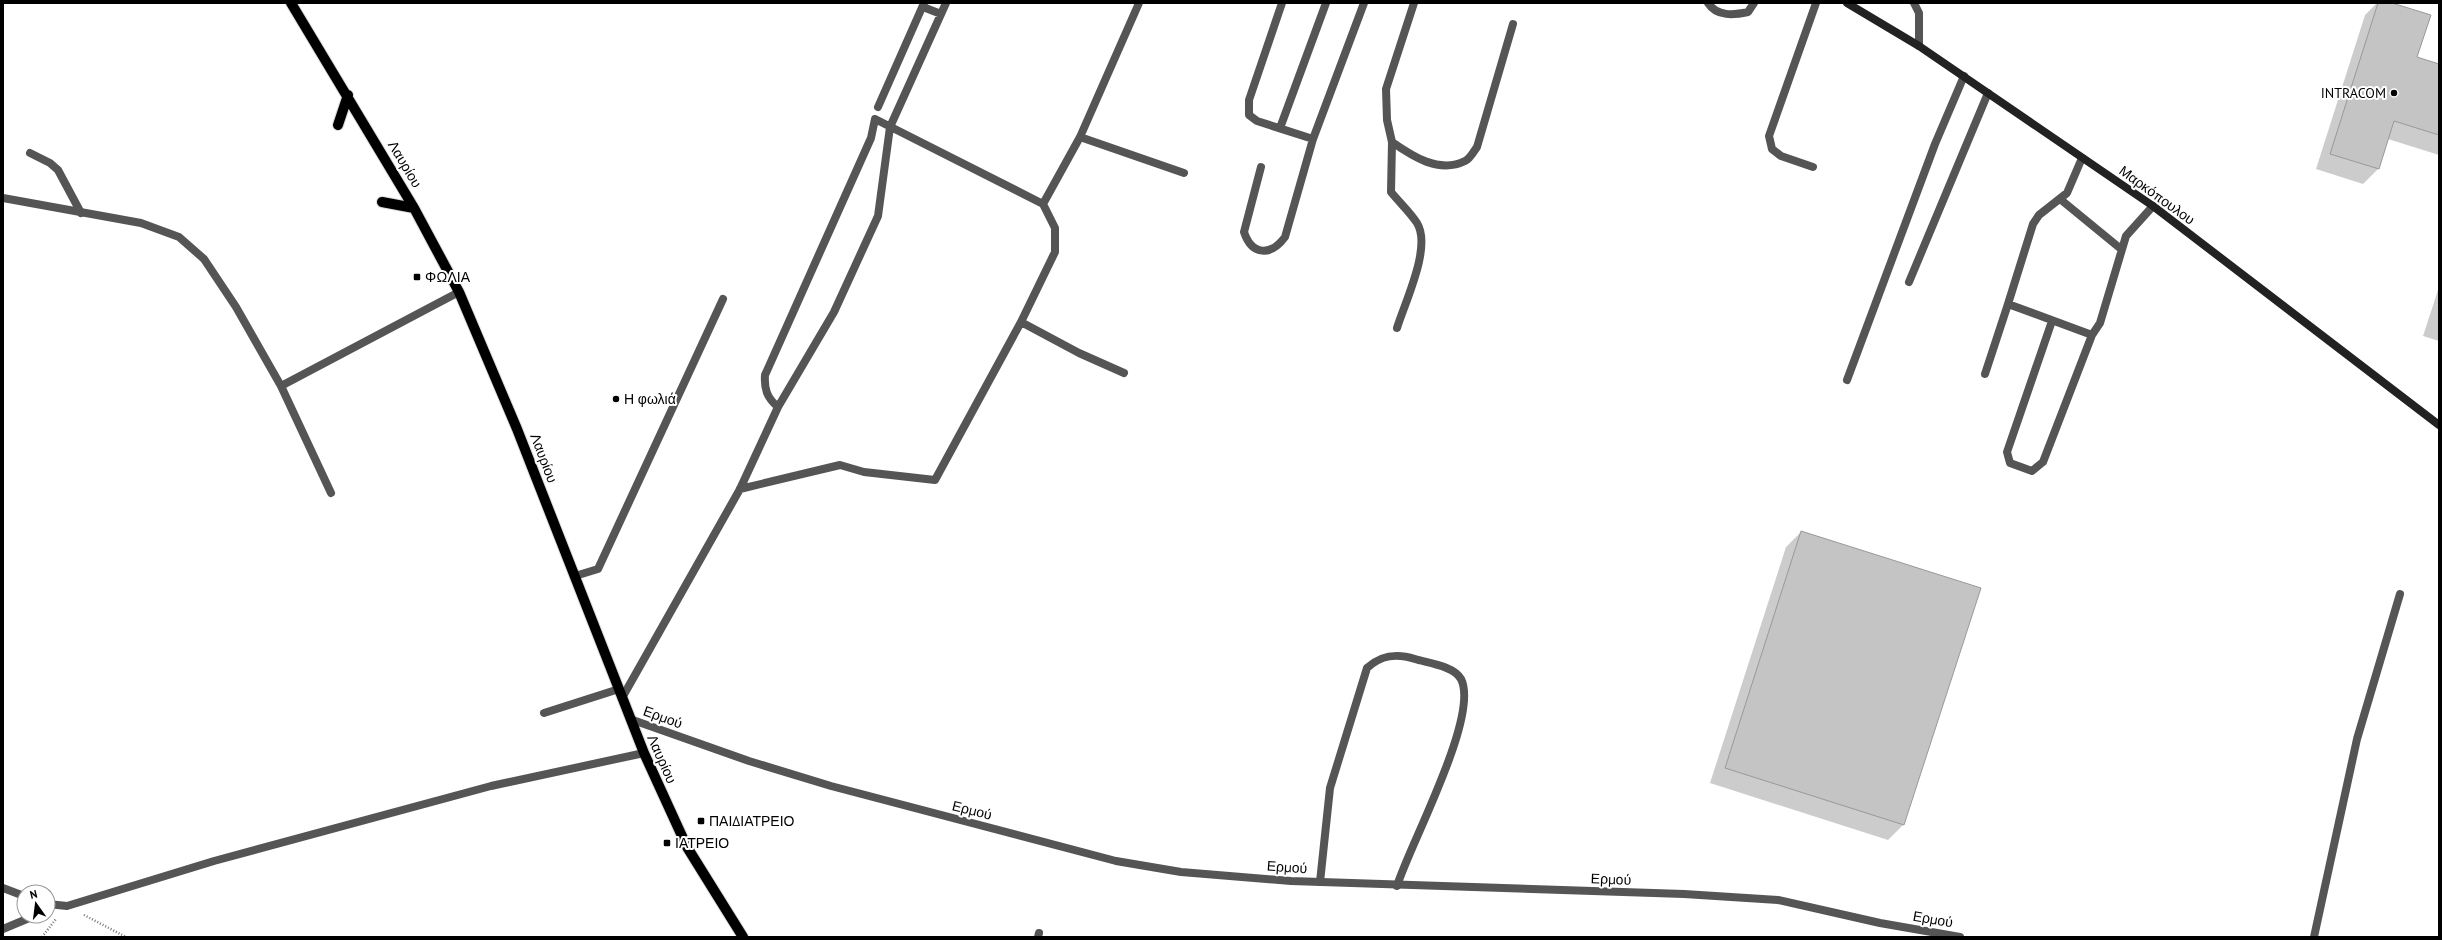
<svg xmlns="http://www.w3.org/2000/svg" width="2442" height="940" viewBox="0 0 2442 940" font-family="'PT Sans',sans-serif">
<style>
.shadow{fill:#0003}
.building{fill:#c4c4c4;stroke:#999}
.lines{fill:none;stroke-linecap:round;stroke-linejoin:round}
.primary-casing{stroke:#dbdbdb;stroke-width:12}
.path{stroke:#777;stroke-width:2.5;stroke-dasharray:1 2;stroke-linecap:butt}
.lane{stroke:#555;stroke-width:8}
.street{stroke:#555;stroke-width:8}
.secondary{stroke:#222;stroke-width:8}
.primary{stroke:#000;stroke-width:10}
.poi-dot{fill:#000;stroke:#fff;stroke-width:1.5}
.labels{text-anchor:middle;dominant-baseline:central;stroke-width:4;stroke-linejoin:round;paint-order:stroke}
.poi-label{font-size:14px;fill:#000;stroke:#fff;text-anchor:start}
.street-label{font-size:14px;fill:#000;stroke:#fff}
</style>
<rect width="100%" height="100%" fill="#fff"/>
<!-- shadow -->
<path class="shadow" d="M2377 3H2389L2416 58 2439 65V155L2388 139 2378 169 2363 184 2316 169 2365 15Z
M2439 287V341L2423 336Z
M1801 532 1903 825 1888 840 1710 783 1786 547Z"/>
<!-- building -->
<path class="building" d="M2378 3H2392L2431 15 2417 57 2439 64V135L2394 121 2379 169 2330 154Z
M1801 531 1981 588 1904 825 1725 768Z"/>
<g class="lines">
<!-- primary casing -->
<g class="primary-casing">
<path id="primary" d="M291 3 414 208 459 292 517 429 644 753 687 847 743 937
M338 125 348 95
M382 202 414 208"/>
</g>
<!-- path -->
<path class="path" d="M84 915 126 937
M42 937 56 919"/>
<!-- lane -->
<path class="lane" d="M1282 3 1249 100V115L1257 121 1313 139 1364 3
M1708 3C1717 17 1734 15 1748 12L1754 3
M1914 3 1919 13V46
M923 7 941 14
M878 107 924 3
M1280 128 1326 3
M1080 137 1184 173
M1392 142C1412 156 1439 174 1465 161 1470 159 1474 151 1477 147L1513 24
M30 153 50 163 58 170 81 213
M2082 158 2067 193 2039 215 2033 224 2008 304 2092 335 2100 323 2126 236 2153 206
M1261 167 1244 232C1252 256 1271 256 1285 237L1313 139
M1813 167 1781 156 1772 149 1769 136 1816 3
M2060 199 2121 249
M1909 282 1988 93
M2052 321 2007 452 2010 463 2032 471 2043 462 2092 335
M1021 322 1079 353 1124 373
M1397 328C1405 302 1432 247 1417 223 1410 212 1399 202 1391 192L1392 142 1387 120 1386 89 1414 3
M1985 374 2008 304
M1847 380 1935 144 1964 76
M778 407C767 398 764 389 765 375L871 138 875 119 1043 204 1080 137 1139 3
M740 489 840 465 864 472 935 480 1021 322 1055 252V228L1043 204
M575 576 598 569 723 299
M622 698 740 489 778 407 834 312 878 216 890 127 946 3
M544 713 619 689
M1320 882 1330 788 1367 668C1381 655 1396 653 1415 659 1428 663 1454 666 1461 679 1480 716 1410 844 1397 886
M3 929 34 916
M1038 937 1039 933
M2314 937 2357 739 2400 594"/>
<!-- street -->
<path class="street" d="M3 198 141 223 179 237 204 259 236 307 281 386
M331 493 281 386 459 292
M630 719 749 761 831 786 1116 861 1181 872 1291 881 1684 894 1778 900 1880 923 1960 937
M3 888 24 896
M48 904 67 906 214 861 491 786 644 753"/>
<!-- secondary -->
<path class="secondary" d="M1847 3 1919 46 2153 206 2439 425"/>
<!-- primary -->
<use href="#primary" class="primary"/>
</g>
<!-- markers -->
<g class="poi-dot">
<circle cx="2394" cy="93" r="4"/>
<rect x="413" y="273" width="8" height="8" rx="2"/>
<circle cx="616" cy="399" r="4"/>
<rect x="697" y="817" width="8" height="8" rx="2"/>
<rect x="663" y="839" width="8" height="8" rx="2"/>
</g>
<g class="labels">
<!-- poi labels -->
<g class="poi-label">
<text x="2386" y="93" text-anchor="end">INTRACOM</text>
<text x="425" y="277">ΦΩΛΙΑ</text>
<text x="624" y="399">Η φωλιά</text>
<text x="709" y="821">ΠΑΙΔΙΑΤΡΕΙΟ</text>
<text x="675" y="843">ΙΑΤΡΕΙΟ</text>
</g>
<!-- street labels -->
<g class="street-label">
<text transform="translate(405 164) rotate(59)">Λαυρίου</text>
<text transform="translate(2157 195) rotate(36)">Μαρκόπουλου</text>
<text transform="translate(544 458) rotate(69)">Λαυρίου</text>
<text transform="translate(663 717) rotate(20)">Ερμού</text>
<text transform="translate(662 759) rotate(66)">Λαυρίου</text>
<text transform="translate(972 810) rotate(14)">Ερμού</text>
<text transform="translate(1287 867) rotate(4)">Ερμού</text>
<text transform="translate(1611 879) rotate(2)">Ερμού</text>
<text transform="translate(1933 919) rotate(10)">Ερμού</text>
</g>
</g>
<!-- border -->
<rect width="2442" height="940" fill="none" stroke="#000000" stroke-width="8"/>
<!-- north arrow -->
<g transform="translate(36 904) rotate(346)"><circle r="19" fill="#ffffff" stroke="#999999"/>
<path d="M0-3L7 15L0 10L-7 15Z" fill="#000000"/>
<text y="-6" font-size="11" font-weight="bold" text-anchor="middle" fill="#000000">N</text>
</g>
</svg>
